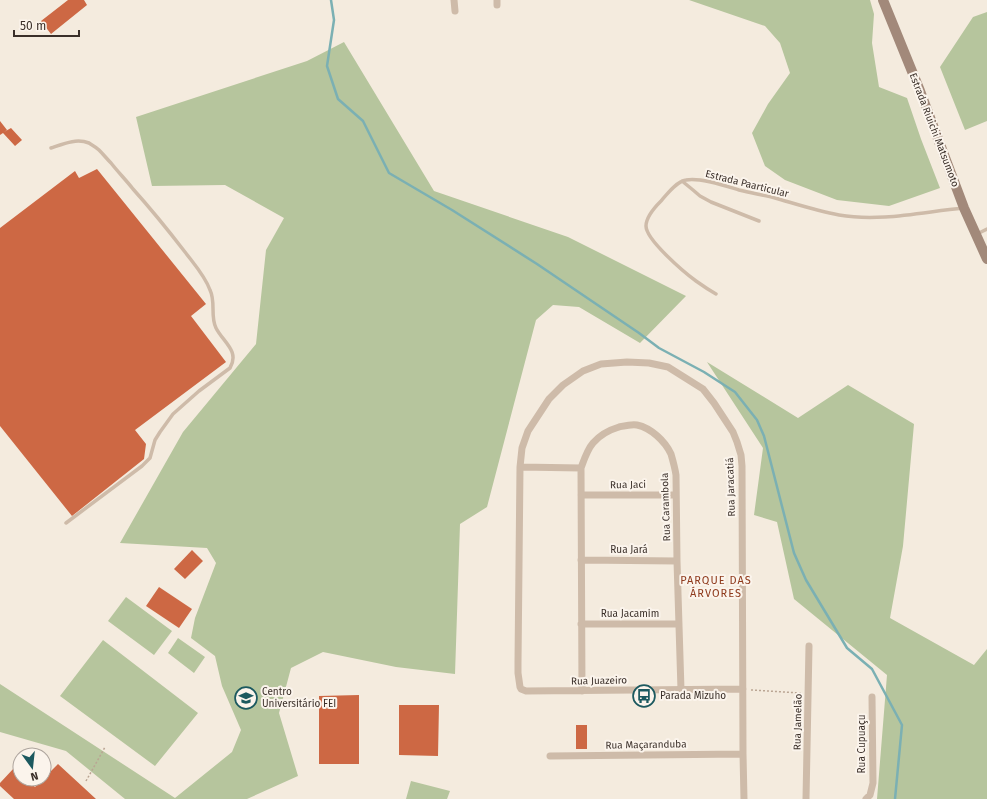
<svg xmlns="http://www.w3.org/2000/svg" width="987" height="799" viewBox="0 0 987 799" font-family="'Fira Sans',sans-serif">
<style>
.green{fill:#b6c59d}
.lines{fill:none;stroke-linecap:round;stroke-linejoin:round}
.stream{stroke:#7bb0b3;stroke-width:2.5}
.building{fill:#cd6844}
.path{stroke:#baa593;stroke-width:1.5;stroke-dasharray:2 2;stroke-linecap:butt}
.lane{stroke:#cebba9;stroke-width:3.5}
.street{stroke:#cebba9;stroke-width:7}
.secondary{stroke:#a2897a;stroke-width:10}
.labels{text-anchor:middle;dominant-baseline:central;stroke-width:4;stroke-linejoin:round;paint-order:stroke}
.street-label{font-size:10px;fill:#3a2f29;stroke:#fbf4ec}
.poi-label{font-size:10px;fill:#3a2f29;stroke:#fbf4ec;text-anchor:start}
.neighbourhood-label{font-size:11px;letter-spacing:1px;fill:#8f3b1d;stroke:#fbf4ec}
</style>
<rect width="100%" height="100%" fill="#f4ebde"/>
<!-- green -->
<path class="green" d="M689 0H870L874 14 872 43 879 87 907 98 921 139 940 188 889 206 837 200 785 180 765 166 752 133 768 104 790 73 780 43 765 26Z
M987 12V121L965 130 940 67 973 17Z
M344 42 434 191 568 237 686 296 640 343 579 307 553 305 536 320 487 507 460 524 455 674 396 667 323 652 291 668 279 713 298 776 247 799H125L66 751 0 732V684L175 798 232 752 241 730 222 686 215 656 191 638 195 618 216 563 207 548 120 543 183 432 256 344 266 250 284 218 225 185 152 186 136 117 307 61Z
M707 362 798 418 848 385 914 424 903 546 890 618 974 665 987 649V799H877L887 675 794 599 777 522 754 515 763 448Z
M126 597 172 631 154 655 108 621Z
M178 638 205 657 194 673 168 653Z
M103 640 198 713 155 766 60 696Z
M411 781 450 791 447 799H406Z"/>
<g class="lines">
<!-- stream -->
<path class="stream" d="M331 0 334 20 327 66 338 99 363 121 389 173 452 210 537 264 639 333 659 348 704 372 735 392 757 420 764 436 794 553 806 580 847 648 872 669 902 725 895 799"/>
</g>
<!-- building -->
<path class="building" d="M68 0H84L87 5 51 34 41 21Z
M0 121 7 130 4 132 11 128 22 140 15 146 3 133 0 135Z
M97 169 206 304 191 316 226 362 135 430 146 444 144 459 72 516 0 426V228L75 171 79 178Z
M192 550 203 561 185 579 174 569Z
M159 587 192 609 179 628 146 606Z
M359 695V764H319V696Z
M399 705H439L438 756 399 755Z
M576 725H587V749H576Z
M58 764 96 799H14L0 786V783L14 768 20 774V779H26L35 787 43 779H44V765L51 771Z"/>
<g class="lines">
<!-- path -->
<path class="path" d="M751 690 801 693
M86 781 105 747"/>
<!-- lane -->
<path class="lane" d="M51 148C63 144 76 138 89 143 92 145 96 147 99 150 103 154 107 159 111 163 118 172 126 180 133 189 151 209 168 230 185 252 194 264 205 276 210 290 216 302 210 316 216 328 223 342 240 351 230 368L199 391 173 414 160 432 155 440 150 458 142 466 66 523
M682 181 693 190 700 196 711 202 759 221
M977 234 987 229
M716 294C709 290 703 286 696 281 685 273 646 240 646 226 646 217 655 207 661 201 667 194 677 181 686 180 700 177 726 186 739 190 751 193 763 195 775 198 796 204 817 211 839 215 880 222 922 212 963 208"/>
<!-- street -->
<path class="street" d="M454 0 455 11
M497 5V0
M520 467 581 468
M581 495H676
M581 560 677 561
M581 624H679
M743 689 526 691 521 689 520 687 518 673V662L520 467 522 448 528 431 549 399 563 385 583 371 601 364 627 362 649 363 668 367 703 389 714 403 733 432 737 442 741 455 742 466 743 754 744 799
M582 691 581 468C584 460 587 450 593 443 599 436 609 430 619 427 624 426 631 424 637 425 651 428 665 441 671 454 673 461 675 468 676 475L677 561 681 690
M550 756 743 754
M806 799 809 646
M866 799 870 795 873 783 872 697"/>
<!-- secondary -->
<path class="secondary" d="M883 0 920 91 964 208 987 259"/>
</g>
<!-- icons -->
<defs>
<g id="bus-ring" transform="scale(1.15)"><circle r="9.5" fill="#fbf4ec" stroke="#1c595f" stroke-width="1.5"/><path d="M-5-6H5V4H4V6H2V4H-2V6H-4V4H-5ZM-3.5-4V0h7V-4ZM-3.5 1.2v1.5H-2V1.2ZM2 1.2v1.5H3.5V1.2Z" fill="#1c595f"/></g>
<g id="university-ring" transform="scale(1.15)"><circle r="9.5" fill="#fbf4ec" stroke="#1c595f" stroke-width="1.5"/><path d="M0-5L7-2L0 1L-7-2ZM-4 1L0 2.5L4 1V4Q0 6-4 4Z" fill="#1c595f"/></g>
</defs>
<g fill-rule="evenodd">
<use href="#bus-ring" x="644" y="696"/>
<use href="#university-ring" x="246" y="698"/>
</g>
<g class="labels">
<!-- street labels -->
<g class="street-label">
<text transform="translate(934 130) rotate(69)">Estrada Riuichi Matsumoto</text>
<text transform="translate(747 184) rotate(14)">Estrada Paarticular</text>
<text transform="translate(628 485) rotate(-1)">Rua Jaci</text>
<text transform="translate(731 487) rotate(-92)">Rua Jaracatiá</text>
<text transform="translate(666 507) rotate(-92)">Rua Carambola</text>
<text x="629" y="550">Rua Jará</text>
<text x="630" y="614">Rua Jacamim</text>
<text transform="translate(599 681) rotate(-1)">Rua Juazeiro</text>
<text transform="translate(798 722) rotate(-89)">Rua Jamelão</text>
<text transform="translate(862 744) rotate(-90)">Rua Cupuaçu</text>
<text transform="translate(646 745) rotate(-1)">Rua Maçaranduba</text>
</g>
<!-- poi labels -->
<g class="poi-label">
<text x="262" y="692">Centro<tspan x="262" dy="12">Universitário FEI</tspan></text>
<text x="660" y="696">Parada Mizuho</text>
</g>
<!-- neighbourhood labels -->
<g class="neighbourhood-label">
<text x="716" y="580">PARQUE DAS<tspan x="716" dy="13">ÁRVORES</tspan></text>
</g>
</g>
<!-- north arrow -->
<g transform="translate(32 767) rotate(165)"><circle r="19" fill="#fbf4ec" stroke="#aea59e"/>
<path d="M0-3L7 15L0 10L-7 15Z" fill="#1c595f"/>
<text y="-6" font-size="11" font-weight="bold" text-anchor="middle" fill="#3a2f29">N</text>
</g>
<!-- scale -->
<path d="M14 30v6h65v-6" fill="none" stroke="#3a2f29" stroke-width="2"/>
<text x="20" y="30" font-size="12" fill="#3a2f29" stroke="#fbf4ec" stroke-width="3" paint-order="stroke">50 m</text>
</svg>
